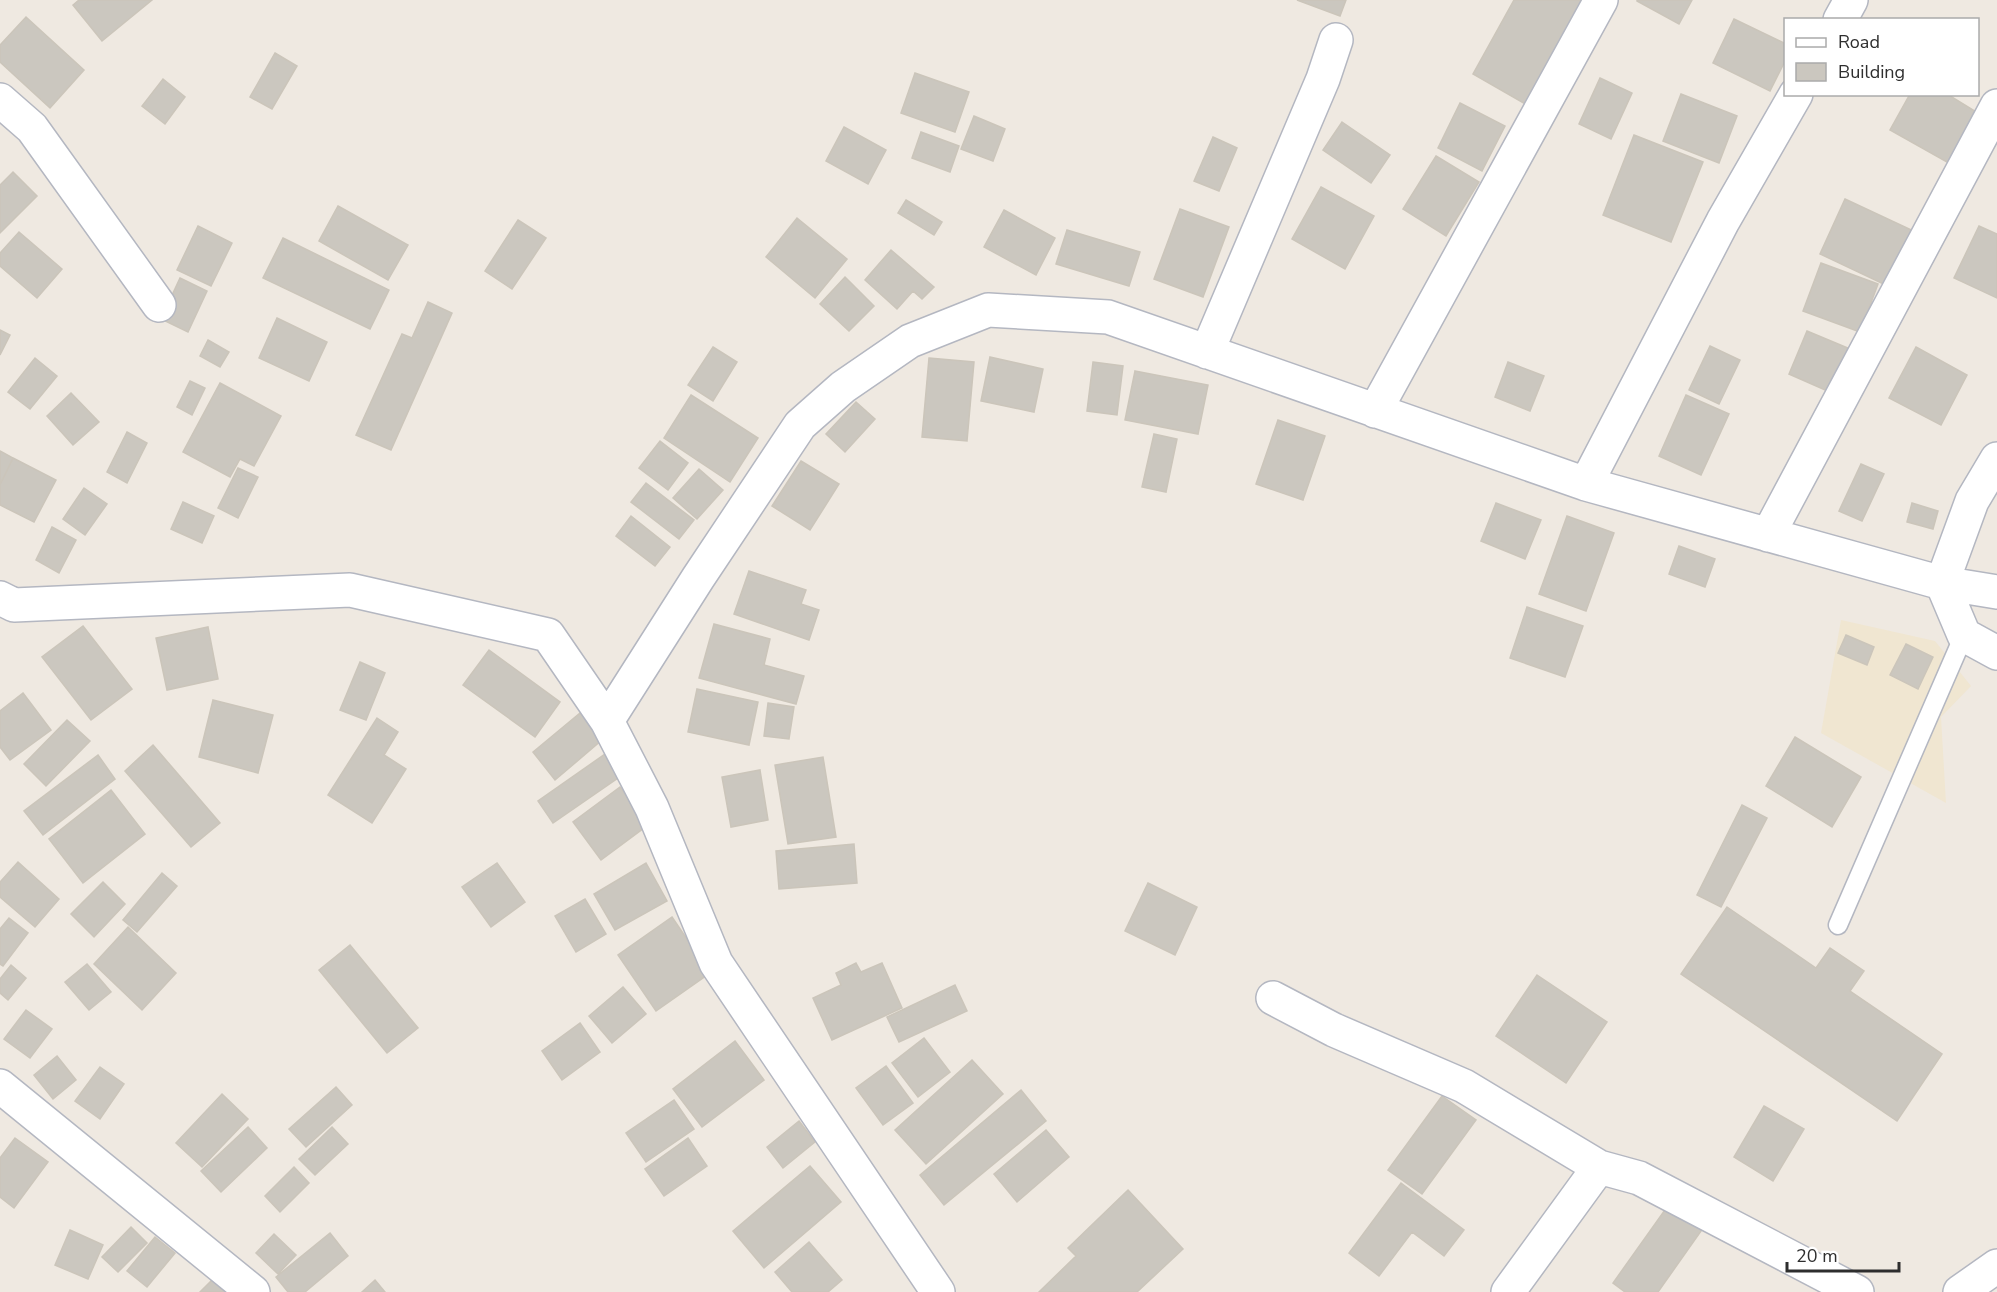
<svg xmlns="http://www.w3.org/2000/svg" width="1997" height="1292" viewBox="0 0 1997 1292" font-family="'Nunito Sans',sans-serif">
<style>
.education{fill:#f0e6d1}
.building{fill:#cbc7bf;stroke:#cbc5ba;stroke-width:1.5}
.lines{fill:none;stroke-linecap:round;stroke-linejoin:round}
.lane-casing{stroke:#b4b7c1;stroke-width:21}
.street-casing{stroke:#b4b7c1;stroke-width:36}
.lane{stroke:#fff;stroke-width:18}
.street{stroke:#fff;stroke-width:33}
</style>
<rect width="100%" height="100%" fill="#efe9e1"/>
<!-- education -->
<path class="education" d="M1841 620 1935 641 1971 686 1941 717 1946 803 1821 733Z"/>
<!-- building -->
<path class="building" d="M79 0H152L102 41 73 5Z
M1297 0H1346L1340 16Z
M1514 0H1585L1527 105 1473 74Z
M1637 0H1692L1679 24 1637 1Z
M26 17 84 70 50 108 0 62V45Z
M1734 19 1786 44V59L1770 91 1713 63Z
M275 53 297 66 272 109 250 97Z
M915 73 969 92 955 132 901 113Z
M1600 78 1632 93 1611 139 1579 124Z
M163 79 185 97 165 124 142 106Z
M1681 94 1737 116 1719 163 1663 141Z
M1910 94H1947L1978 113 1954 166 1890 130Z
M1460 103 1505 126 1482 171 1438 148Z
M974 116 1005 129 993 161 961 149Z
M1342 122 1390 155 1371 183 1323 150Z
M844 127 886 150 868 184 826 161Z
M921 132 959 146 950 172 912 158Z
M1634 135 1703 162 1671 242 1603 215Z
M1213 137 1237 148 1219 191 1194 181Z
M1436 156 1479 182 1446 236 1403 209Z
M13 172 37 196 0 233V185Z
M1321 187 1374 216 1345 269 1292 239Z
M1845 199 1918 233 1892 288 1820 254Z
M906 200 942 222 934 235 898 213Z
M338 206 408 245 388 280 319 241Z
M1180 209 1229 227 1203 297 1154 279Z
M1004 210 1055 238 1036 275 984 247Z
M797 218 847 259 815 298 766 257Z
M518 220 546 238 512 289 485 271Z
M198 226 232 243 211 286 177 270Z
M1979 226 1997 234V298L1954 278Z
M1067 230 1140 252 1129 286 1056 264Z
M19 232 62 269 37 298 0 266V253Z
M283 238 389 290 370 329 263 278Z
M891 250 934 287 922 299 913 291 897 309 865 280Z
M1821 263 1878 284 1860 332 1803 311Z
M845 277 874 306 849 331 820 304Z
M180 278 207 291 188 332 161 319Z
M428 302 452 313 391 450 356 435 402 334 412 338Z
M277 318 327 342 309 381 259 358Z
M0 330 10 335 0 355Z
M1807 331 1850 349 1832 393 1789 374Z
M208 340 229 352 220 367 200 356Z
M1710 346 1740 360 1719 404 1689 390Z
M713 347 737 362 713 401 688 385Z
M1916 347 1967 375 1941 425 1889 398Z
M990 357 1043 369 1034 412 981 401Z
M35 358 57 376 30 409 8 392Z
M929 358 974 362 967 441 922 437Z
M1093 362 1123 366 1117 415 1087 411Z
M1508 362 1544 376 1530 411 1495 397Z
M1135 371 1208 385 1198 434 1125 420Z
M190 381 205 388 192 415 177 407Z
M220 383 281 416 254 466 240 459 230 477 183 452Z
M71 393 99 422 73 445 47 416Z
M691 395 758 438 730 482 664 438Z
M1686 395 1729 414 1701 475 1659 456Z
M856 402 875 419 845 452 826 434Z
M1278 420 1325 436 1303 500 1256 484Z
M127 432 147 443 127 483 107 472Z
M1154 434 1177 439 1166 492 1142 487Z
M660 441 688 463 668 490 639 468Z
M0 451 13 458 0 485Z
M13 458 56 480 34 522 0 505V485Z
M801 461 839 484 810 530 772 506Z
M1861 464 1884 474 1862 521 1839 511Z
M238 468 258 477 238 518 218 508Z
M699 469 723 490 697 519 673 498Z
M646 483 694 520 679 539 631 502Z
M84 488 107 504 85 535 63 519Z
M183 502 214 516 202 543 171 529Z
M1496 503 1541 520 1525 559 1481 541Z
M1912 503 1938 511 1933 529 1907 522Z
M631 516 670 547 655 566 616 536Z
M1567 516 1614 533 1586 611 1539 594Z
M52 527 76 540 59 573 36 560Z
M1679 546 1715 559 1705 587 1669 574Z
M749 571 806 590 801 604 819 610 809 640 734 614Z
M1527 607 1583 626 1565 677 1510 658Z
M714 624 770 639 764 665 804 676 796 704 699 678Z
M83 626 132 689 91 720 42 657Z
M208 627 218 679 167 690 156 638Z
M1846 635 1874 647 1867 665 1838 653Z
M1906 644 1933 657 1918 689 1890 675Z
M489 650 560 702 535 737 463 685Z
M360 662 385 673 366 720 340 710Z
M697 689 758 702 749 745 688 732Z
M23 693 51 730 10 760 0 747V711Z
M213 700 273 715 258 773 199 757Z
M768 703 794 707 789 739 764 736Z
M580 713 602 740 555 780 533 752Z
M377 718 398 732 384 755 406 769 372 823 328 795Z
M67 720 90 741 46 786 24 764Z
M1795 737 1861 777 1832 827 1766 786Z
M153 745 220 823 191 847 125 771Z
M615 747 631 769 553 823 538 801Z
M98 755 115 779 43 835 24 811Z
M823 757 836 837 788 844 775 765Z
M760 770 768 820 731 827 722 777Z
M620 787 648 825 601 860 573 822Z
M111 790 145 834 83 883 49 839Z
M1742 805 1767 818 1721 907 1697 895Z
M854 844 857 883 779 889 776 851Z
M18 862 59 899 35 927 0 897V882Z
M497 863 525 902 491 927 462 887Z
M646 863 667 901 615 930 594 894Z
M162 873 177 886 137 932 123 920Z
M103 882 125 904 94 937 71 914Z
M1148 883 1197 907 1175 955 1125 931Z
M585 899 606 934 576 952 555 916Z
M1727 907 1816 968 1830 948 1864 971 1850 991 1942 1054 1897 1121 1681 974Z
M672 917 710 973 656 1011 618 955Z
M9 918 28 933 3 966 0 964V929Z
M128 927 176 973 142 1010 94 964Z
M350 945 418 1028 387 1053 319 970Z
M856 963 861 972 882 963 902 1008 832 1040 813 998 841 985 836 973Z
M87 964 111 992 89 1010 65 982Z
M11 965 26 978 8 1000 0 993V979Z
M1537 975 1607 1022 1566 1083 1496 1036Z
M955 985 967 1011 899 1042 887 1017Z
M623 987 646 1014 612 1043 589 1016Z
M26 1010 52 1029 30 1058 4 1039Z
M580 1023 600 1052 562 1080 542 1051Z
M924 1038 950 1072 918 1097 892 1063Z
M735 1041 764 1080 702 1127 673 1089Z
M57 1056 76 1080 53 1099 34 1075Z
M972 1060 1003 1094 926 1164 895 1130Z
M886 1066 913 1103 883 1125 856 1088Z
M100 1067 124 1084 100 1119 75 1101Z
M336 1087 352 1105 306 1147 289 1129Z
M1021 1090 1046 1121 944 1205 920 1175Z
M222 1094 248 1119 202 1167 176 1143Z
M1442 1096 1476 1120 1422 1194 1388 1170Z
M674 1100 694 1129 646 1162 626 1133Z
M1764 1106 1804 1129 1773 1181 1734 1157Z
M799 1121 815 1142 783 1168 767 1147Z
M248 1127 267 1148 221 1192 201 1171Z
M332 1127 348 1144 315 1175 299 1159Z
M1046 1130 1069 1157 1017 1202 994 1174Z
M15 1138 48 1162 14 1208 0 1197V1158Z
M688 1138 707 1166 664 1196 645 1169Z
M810 1166 841 1202 764 1268 733 1231Z
M294 1167 309 1183 280 1212 265 1196Z
M1401 1183 1464 1230 1444 1256 1412 1232 1379 1276 1349 1253Z
M1128 1190 1183 1249 1137 1292H1039L1076 1256 1068 1248Z
M1672 1200 1706 1224 1658 1292H1625L1613 1283Z
M131 1227 147 1243 118 1272 102 1257Z
M70 1230 103 1245 88 1279 55 1265Z
M330 1233 348 1256 305 1292H288L276 1277Z
M274 1234 296 1255 278 1274 256 1253Z
M155 1237 175 1253 147 1287 127 1271Z
M809 1242 842 1280 828 1292H792L775 1272Z
M213 1279 226 1292H200Z
M375 1280 385 1292H362Z"/>
<g class="lines">
<!-- lane casing -->
<g class="lane-casing">
<path id="lane" d="M1838 925 1964 635"/>
</g>
<!-- street casing -->
<g class="street-casing">
<path id="street" d="M1840 20 1851 0
M0 100 32 128 159 305
M1207 352 1323 79 1336 40
M1375 411 1601 0
M1997 459 1972 501 1942 583 1964 635 1997 653
M1586 484 1723 221 1796 94
M1768 535 1997 106
M0 598 14 605 350 590 548 635 607 721 652 808 716 963 938 1292
M607 721 698 578 800 425 843 387 910 341 988 310 1108 317 1586 484 1942 583 1997 592
M1273 998 1334 1030 1464 1086 1599 1167
M0 1086 253 1292
M1508 1292 1599 1167 1639 1178 1857 1292
M1960 1292 1997 1266"/>
</g>
<!-- lane -->
<use href="#lane" class="lane"/>
<!-- street -->
<use href="#street" class="street"/>
</g>
<!-- legend -->
<rect x="1784" y="18" width="195" height="78" fill="#ffffff" stroke="#ababab" stroke-width="1.5"/>
<rect x="1796" y="38" width="30" height="9" fill="#ffffff" stroke="#ababab" stroke-width="1.5"/>
<text x="1838" y="48" font-size="18" fill="#2e2e2e">Road</text>
<rect x="1796" y="63" width="30" height="18" fill="#cbc7bf" stroke="#ababab" stroke-width="1.5"/>
<text x="1838" y="78" font-size="18" fill="#2e2e2e">Building</text>
<!-- scale -->
<path d="M1787 1262v9h112v-9" fill="none" stroke="#2e2e2e" stroke-width="3"/>
<text x="1796" y="1262" font-size="18" fill="#2e2e2e" stroke="#ffffff" stroke-width="4.5" paint-order="stroke">20 m</text>
</svg>
